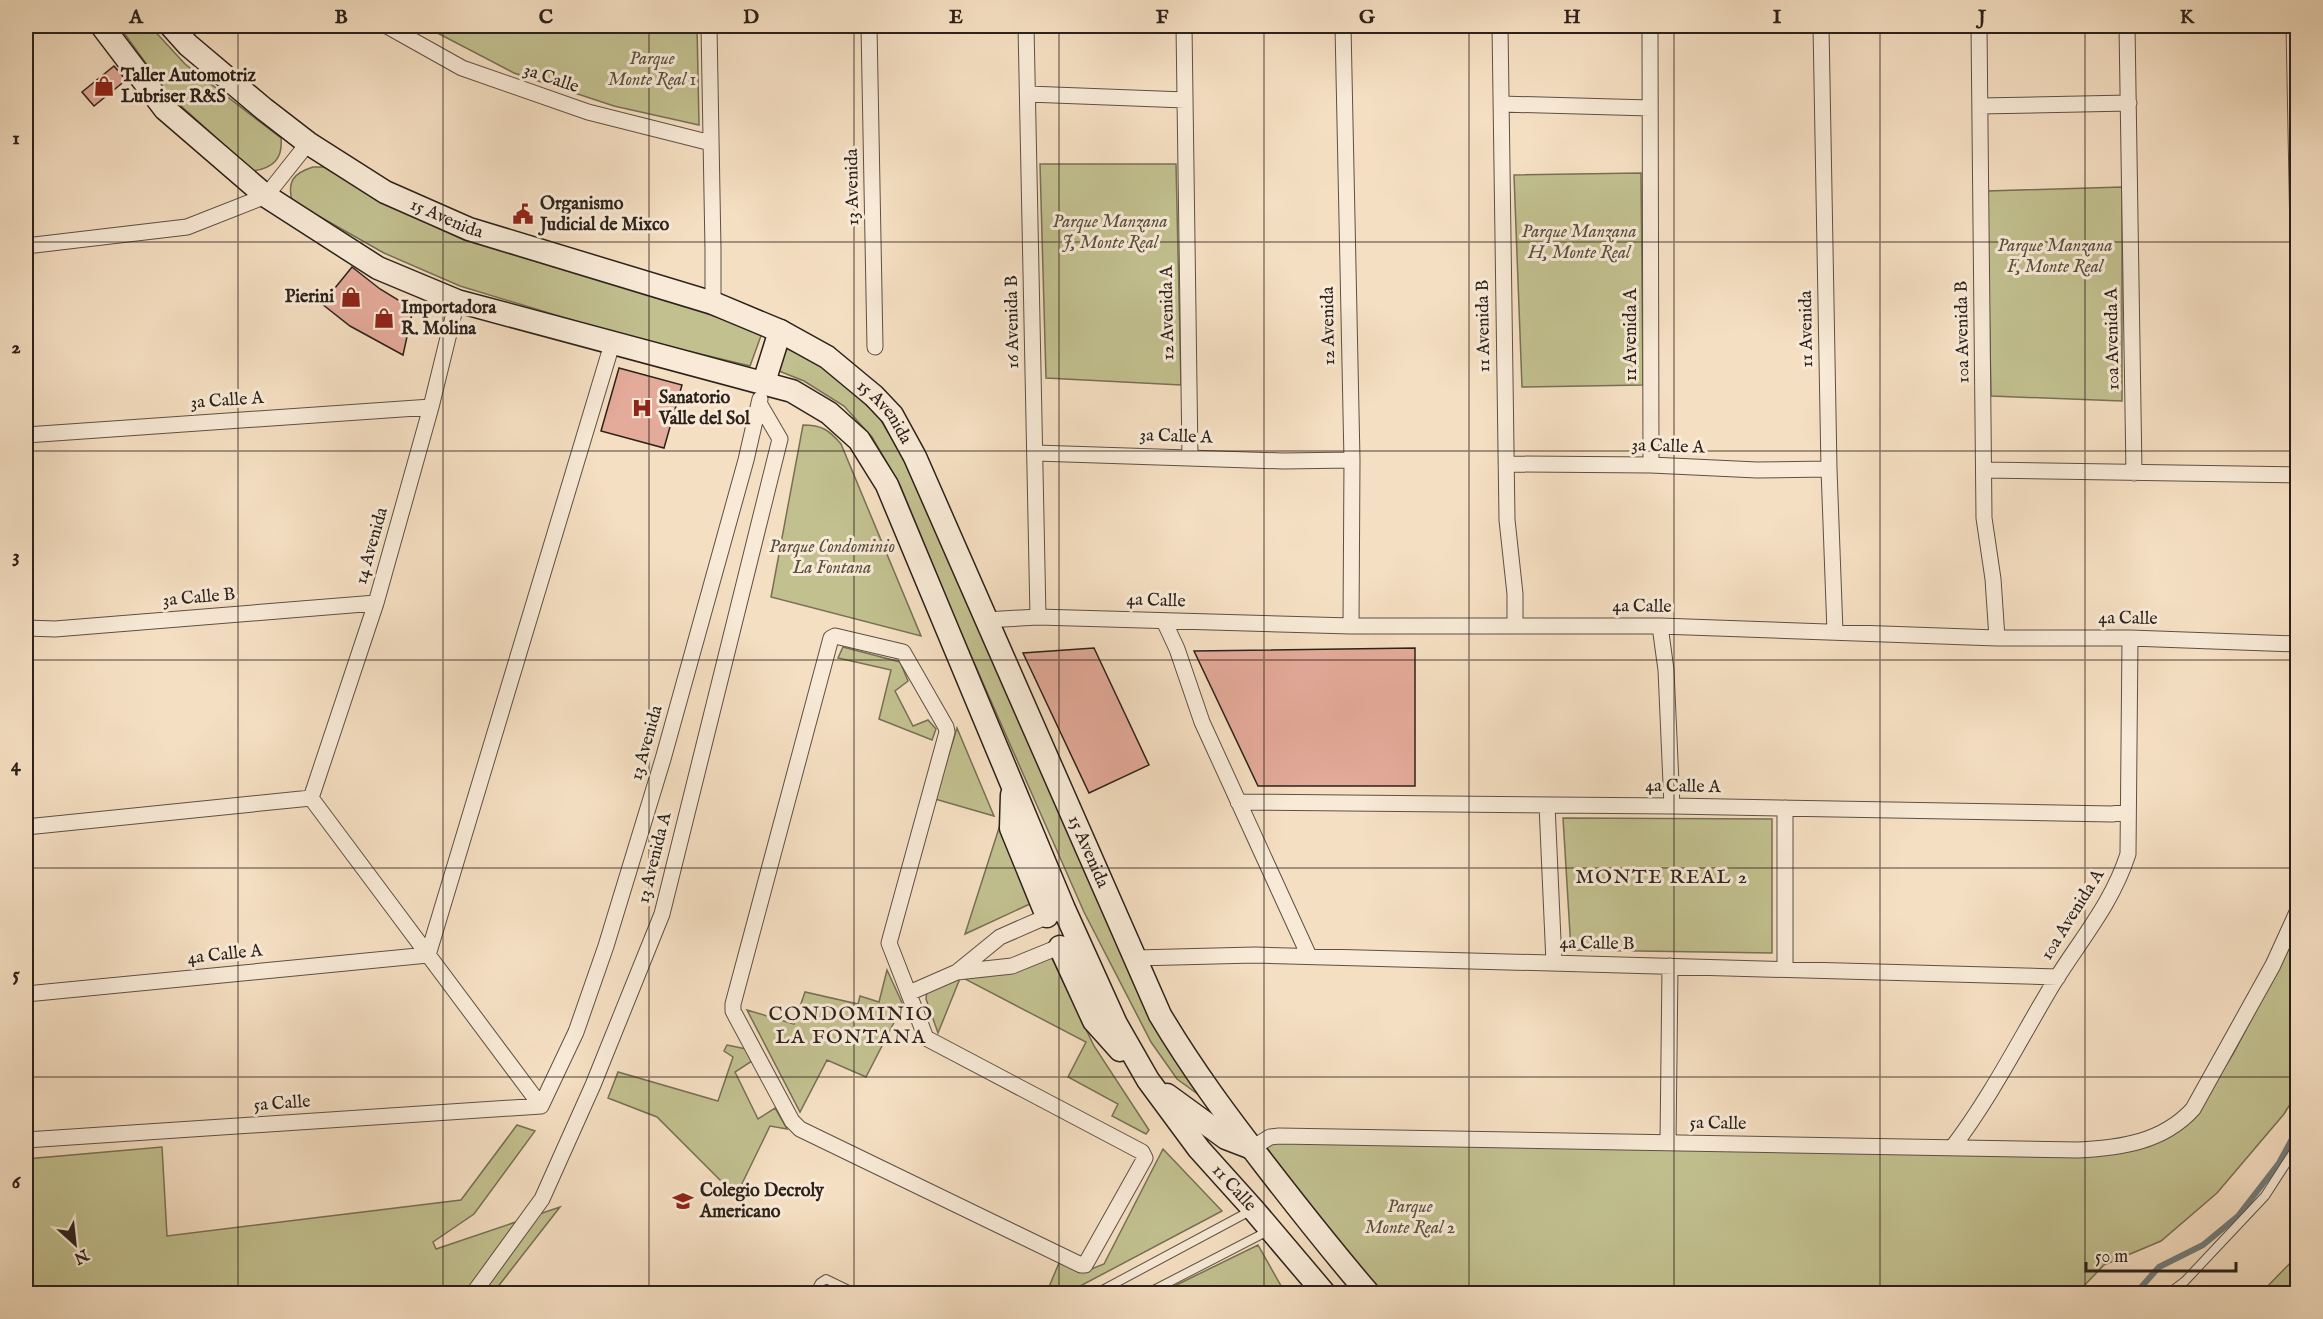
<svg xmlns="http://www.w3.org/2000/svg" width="2323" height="1319" viewBox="0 0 2323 1319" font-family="'IM FELL English',serif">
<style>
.green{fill:#c2c08f;stroke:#777055;stroke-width:1.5}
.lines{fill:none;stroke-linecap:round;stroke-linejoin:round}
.stream{stroke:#727d7c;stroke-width:6}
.building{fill:#e4aa9a;stroke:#2c211b;stroke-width:1.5}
.service-casing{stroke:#5e5045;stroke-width:10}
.minor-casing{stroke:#5e5045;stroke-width:17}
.secondary-casing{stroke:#2c211b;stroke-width:25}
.service{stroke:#f8ead7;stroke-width:8}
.minor{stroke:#f8ead7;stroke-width:15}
.secondary{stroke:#f8ead7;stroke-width:22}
.grid{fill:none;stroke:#2c211b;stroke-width:1.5;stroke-opacity:0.55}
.labels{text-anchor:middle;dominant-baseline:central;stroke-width:6;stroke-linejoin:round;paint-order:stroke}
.park-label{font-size:18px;font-style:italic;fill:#59513e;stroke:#f8ead7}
.poi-label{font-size:18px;font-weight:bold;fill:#2c211b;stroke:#f8ead7;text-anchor:start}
.street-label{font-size:18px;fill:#2c211b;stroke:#f8ead7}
.neighbourhood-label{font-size:20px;letter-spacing:1.5px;fill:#2c211b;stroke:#f8ead7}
.neatline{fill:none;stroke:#2c211b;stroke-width:2}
.grid-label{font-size:20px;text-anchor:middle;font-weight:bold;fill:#2c211b}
</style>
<rect width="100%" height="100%" fill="#f5dfc2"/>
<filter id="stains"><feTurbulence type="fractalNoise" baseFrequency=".00333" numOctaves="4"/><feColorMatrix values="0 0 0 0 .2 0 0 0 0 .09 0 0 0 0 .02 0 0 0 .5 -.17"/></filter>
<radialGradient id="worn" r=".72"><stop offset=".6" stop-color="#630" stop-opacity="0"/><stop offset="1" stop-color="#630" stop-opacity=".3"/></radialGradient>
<!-- green -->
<path class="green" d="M119 26H150L185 64 281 138C283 159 273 168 253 171L168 94Z
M424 26H697L699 125 614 106 514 73Z
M1176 164 1181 385 1046 378 1040 164Z
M313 167H324L375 198 464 240 705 313 762 333 750 366 618 334 460 286 384 253 292 201C287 181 294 173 313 167Z
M1641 173 1643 385 1522 387 1514 175Z
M2122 187V401L1991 396 1987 191Z
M785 348 817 361 841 381 879 417 902 456 1131 968 1214 1106 1177 1079 1151 1042 1084 912 957 624 900 485 872 437 844 406 804 381 779 371Z
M803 425C822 425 829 430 841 444L921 636 771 597Z
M843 647 900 662 908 681 895 691 913 726 928 720 936 729 932 740 879 719 891 670 838 658Z
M957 728 994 816 935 799Z
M1563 818 1772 819V953L1571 950Z
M1000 825 1032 903 965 934Z
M2297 933V1093L2284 1114 2217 1193 2161 1241 2104 1265 2077 1293H1376L1333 1245 1261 1139 2112 1152 2199 1107 2233 1054Z
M1047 948 1094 1046 1149 1130 1146 1134 1112 1116 1118 1104 1068 1077 1086 1042 965 979 967 974 982 977Z
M887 970 903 1005 866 1077 827 1060 800 1112 747 1010 794 1024 805 992 858 1004 860 996 879 1002Z
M961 976 938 1033 926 999 927 990Z
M727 1045 746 1049 752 1061 735 1072 758 1119 775 1108 787 1129 770 1126 736 1196 657 1117 608 1098 618 1072 718 1101 733 1057 724 1051Z
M517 1125 535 1131 474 1214 433 1242 436 1249 560 1207 493 1293 26 1294V1159L162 1147 167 1236 461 1200Z
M1163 1149 1222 1211 1067 1293 1046 1294 1059 1263 1084 1272 1104 1264Z
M1258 1245 1285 1293H1160Z
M2297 1256V1293H2259H2261Z"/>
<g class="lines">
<!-- stream -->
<path class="stream" d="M2135 1294 2159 1267 2203 1245 2238 1216 2279 1163 2298 1128"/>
</g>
<!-- building -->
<path class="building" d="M114 66 126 80 94 106 82 92Z
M352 267 380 289 413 309 403 355 350 326 322 304Z
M619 368 682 385 664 448 601 431Z
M1094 648 1149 765 1089 793 1023 653Z
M1415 648V786H1258L1194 651Z"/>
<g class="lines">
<!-- service casing -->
<g class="service-casing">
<path id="service" d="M814 1294 820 1283 826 1279 857 1294
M1095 1294 1252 1210
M1146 1294 1268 1231
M2168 1294 2185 1281 2265 1196 2298 1145"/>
</g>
<!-- minor casing -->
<g class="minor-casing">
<path id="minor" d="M387 26 462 68 588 112 711 143
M709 26 713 250V303
M869 26 875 347
M1026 26 1038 617
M1184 26 1190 457
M1343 26 1352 460 1351 626
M1500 26 1507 520 1515 594V626
M1650 26 1651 465
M1821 26 1829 469 1835 632
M1979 26 1984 518 1993 579 1997 638
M2127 26 2134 473
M2294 26 2298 235
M1028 94 1185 100
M1501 104 1650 108
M1980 106 2129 103
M26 246 187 227 266 196 308 143
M26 435 431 407
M1036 453 1283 461 1352 460
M1506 464 1651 465 1757 470 1829 469
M1984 470 2298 475
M985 620 1038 617 1351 626H1660L1997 638H2130L2298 644
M1164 621 1177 649 1202 722 1309 956
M1660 626 1666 670 1672 806
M26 628 55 629 376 603
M835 636 903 652 946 727 947 732 889 943 926 1038 1142 1152 1145 1158 1085 1265H1081L800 1129 792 1121 733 1011V1004L831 638Z
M311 798 376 603 431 407 457 301
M311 798 541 1106
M1238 802 1672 806 2112 814 2128 812
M1547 805 1554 963
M1785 808V968
M26 827 311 798
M1135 958 1255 955 2058 977
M957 972 1012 966 1066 944
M909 993 957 972 1000 937 1055 913
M26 994 428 955 612 344
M541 1106 576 1032 606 946 663 759 746 460 760 399
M26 1140 541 1106
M1668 1143 1670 966
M1252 1148 1270 1137 1279 1136 2078 1150C2121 1148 2163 1142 2193 1109L2273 965 2298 910
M1952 1148C1991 1097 2020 1039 2053 984 2080 940 2112 904 2128 854L2130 638
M473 1294 542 1199 593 1085 662 914 780 439 759 403"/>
</g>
<!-- secondary casing -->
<g class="secondary-casing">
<g id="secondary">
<path id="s1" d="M102 26 165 109 266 196 378 268 457 301 792 391 829 413 859 440 887 485 1064 909 1116 1024 1148 1080 1199 1149 1253 1209 1325 1294"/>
<path id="s2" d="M171 26 188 45 264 109 308 143 385 192 469 229 713 303 780 331 827 357 874 396 892 415 915 457 1160 1015C1192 1069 1227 1116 1265 1165 1299 1209 1333 1252 1369 1294"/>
<path d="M764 382 780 331"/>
<path d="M1012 795 1011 828 1047 916"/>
<path d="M1060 947 1094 1021 1120 1050"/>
<path d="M1167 1095 1226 1138 1252 1148"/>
</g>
</g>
<!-- service -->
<use href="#service" class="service"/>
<!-- minor -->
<use href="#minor" class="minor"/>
<!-- secondary -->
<use href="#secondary" class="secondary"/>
</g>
<!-- grid -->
<path class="grid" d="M238 26V1294M443 26V1294M649 26V1294M854 26V1294M1059 26V1294M1264 26V1294M1469 26V1294M1674 26V1294M1880 26V1294M2085 26V1294M26 242H2298M26 451H2298M26 660H2298M26 868H2298M26 1077H2298"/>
<!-- icons -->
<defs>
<g id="shop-bare" transform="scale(1.62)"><path d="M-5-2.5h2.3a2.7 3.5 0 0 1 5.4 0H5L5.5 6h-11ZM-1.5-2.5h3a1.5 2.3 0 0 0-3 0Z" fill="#8f2418" stroke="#f8ead7" stroke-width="2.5" paint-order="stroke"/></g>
<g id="civic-bare" transform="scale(1.62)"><path d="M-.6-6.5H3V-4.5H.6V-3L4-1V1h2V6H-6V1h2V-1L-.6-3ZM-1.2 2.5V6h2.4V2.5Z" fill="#8f2418" stroke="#f8ead7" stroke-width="2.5" paint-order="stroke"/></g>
<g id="hospital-bare" transform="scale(1.62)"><path d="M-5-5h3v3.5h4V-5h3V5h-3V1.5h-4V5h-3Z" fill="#8f2418" stroke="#f8ead7" stroke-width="2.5" paint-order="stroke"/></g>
<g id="school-bare" transform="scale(1.62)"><path d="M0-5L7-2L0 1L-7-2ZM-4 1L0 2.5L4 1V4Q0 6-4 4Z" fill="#8f2418" stroke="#f8ead7" stroke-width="2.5" paint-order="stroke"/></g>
</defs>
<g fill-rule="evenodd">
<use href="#shop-bare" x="104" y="86"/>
<use href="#civic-bare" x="523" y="214"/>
<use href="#shop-bare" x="351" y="297"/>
<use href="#shop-bare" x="384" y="318"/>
<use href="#hospital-bare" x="642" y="408"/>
<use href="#school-bare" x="683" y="1201"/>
</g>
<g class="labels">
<!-- park labels -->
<g class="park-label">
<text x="652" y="59">Parque<tspan x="652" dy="21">Monte Real 1</tspan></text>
<text x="1110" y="222">Parque Manzana<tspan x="1110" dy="21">J, Monte Real</tspan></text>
<text x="1579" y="232">Parque Manzana<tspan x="1579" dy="21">H, Monte Real</tspan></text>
<text x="2055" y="246">Parque Manzana<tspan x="2055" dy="21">F, Monte Real</tspan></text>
<text x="832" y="547">Parque Condominio<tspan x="832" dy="21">La Fontana</tspan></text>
<text x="1410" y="1207">Parque<tspan x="1410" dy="21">Monte Real 2</tspan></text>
</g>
<!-- poi labels -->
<g class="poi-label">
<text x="121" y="76">Taller Automotriz<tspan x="121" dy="21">Lubriser R&amp;S</tspan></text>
<text x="540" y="204">Organismo<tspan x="540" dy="21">Judicial de Mixco</tspan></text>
<text x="334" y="297" text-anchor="end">Pierini</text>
<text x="401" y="308">Importadora<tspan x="401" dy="21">R. Molina</tspan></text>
<text x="659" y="398">Sanatorio<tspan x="659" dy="21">Valle del Sol</tspan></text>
<text x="700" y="1191">Colegio Decroly<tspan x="700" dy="21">Americano</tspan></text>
</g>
<!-- street labels -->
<g class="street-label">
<text transform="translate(551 79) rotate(19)">3a Calle</text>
<text transform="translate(853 187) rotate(-91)">13 Avenida</text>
<text stroke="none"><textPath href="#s2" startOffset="339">15 Avenida</textPath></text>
<text transform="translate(1168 313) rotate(-91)">12 Avenida A</text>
<text transform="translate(1013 322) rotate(-91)">16 Avenida B</text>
<text transform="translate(1329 326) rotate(-91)">12 Avenida</text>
<text transform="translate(1484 326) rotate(-91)">11 Avenida B</text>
<text transform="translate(1807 329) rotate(-91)">11 Avenida</text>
<text transform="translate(1963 332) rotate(-91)">10a Avenida B</text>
<text transform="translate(1631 335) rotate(-90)">11 Avenida A</text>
<text transform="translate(2113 339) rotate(-91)">10a Avenida A</text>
<text transform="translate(227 401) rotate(-4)">3a Calle A</text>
<text stroke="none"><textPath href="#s2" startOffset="825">15 Avenida</textPath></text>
<text transform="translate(1176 437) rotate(2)">3a Calle A</text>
<text transform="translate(1668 447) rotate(2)">3a Calle A</text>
<text transform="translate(372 546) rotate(-74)">14 Avenida</text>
<text transform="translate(199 598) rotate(-5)">3a Calle B</text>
<text transform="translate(1156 601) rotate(2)">4a Calle</text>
<text transform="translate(1642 607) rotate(1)">4a Calle</text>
<text transform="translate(2128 619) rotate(1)">4a Calle</text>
<text transform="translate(647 743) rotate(-74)">13 Avenida</text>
<text transform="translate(1683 787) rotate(1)">4a Calle A</text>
<text stroke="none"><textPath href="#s2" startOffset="1311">15 Avenida</textPath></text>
<text transform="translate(655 858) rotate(-76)">13 Avenida A</text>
<text transform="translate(2073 915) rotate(-58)">10a Avenida A</text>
<text transform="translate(1597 944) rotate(1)">4a Calle B</text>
<text transform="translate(225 955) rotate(-6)">4a Calle A</text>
<text transform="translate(282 1104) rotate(-4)">5a Calle</text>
<text transform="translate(1718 1124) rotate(1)">5a Calle</text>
<text stroke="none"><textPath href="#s1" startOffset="1728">11 Calle</textPath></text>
</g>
<!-- neighbourhood labels -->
<g class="neighbourhood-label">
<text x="1662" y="877">MONTE REAL 2</text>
<text x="851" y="1014">CONDOMINIO<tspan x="851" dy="23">LA FONTANA</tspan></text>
</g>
</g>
<!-- margin -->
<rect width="2323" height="1319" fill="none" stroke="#f5dfc2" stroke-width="66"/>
<!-- north arrow -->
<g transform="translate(75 1244) rotate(153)" stroke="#f8ead7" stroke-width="4.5" paint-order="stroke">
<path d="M0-4.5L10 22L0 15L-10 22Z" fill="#2c211b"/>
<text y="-9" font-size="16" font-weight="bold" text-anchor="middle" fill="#2c211b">N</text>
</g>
<!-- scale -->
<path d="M2086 1262v9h150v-9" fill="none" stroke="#2c211b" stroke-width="3"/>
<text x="2095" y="1262" font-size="18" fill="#2c211b" stroke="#f8ead7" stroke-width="4.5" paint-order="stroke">50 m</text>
<rect x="33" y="33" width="2257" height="1253" class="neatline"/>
<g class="grid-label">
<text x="136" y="23">A</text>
<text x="341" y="23">B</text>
<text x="546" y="23">C</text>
<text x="751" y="23">D</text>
<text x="956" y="23">E</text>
<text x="1162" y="23">F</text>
<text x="1367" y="23">G</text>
<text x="1572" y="23">H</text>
<text x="1777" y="23">I</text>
<text x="1982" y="23">J</text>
<text x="2187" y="23">K</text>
<text x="16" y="144">1</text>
<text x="16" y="353">2</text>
<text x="16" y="562">3</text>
<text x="16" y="771">4</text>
<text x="16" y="980">5</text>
<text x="16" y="1188">6</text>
</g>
<rect width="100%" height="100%" filter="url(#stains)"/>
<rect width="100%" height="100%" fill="url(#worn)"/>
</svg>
